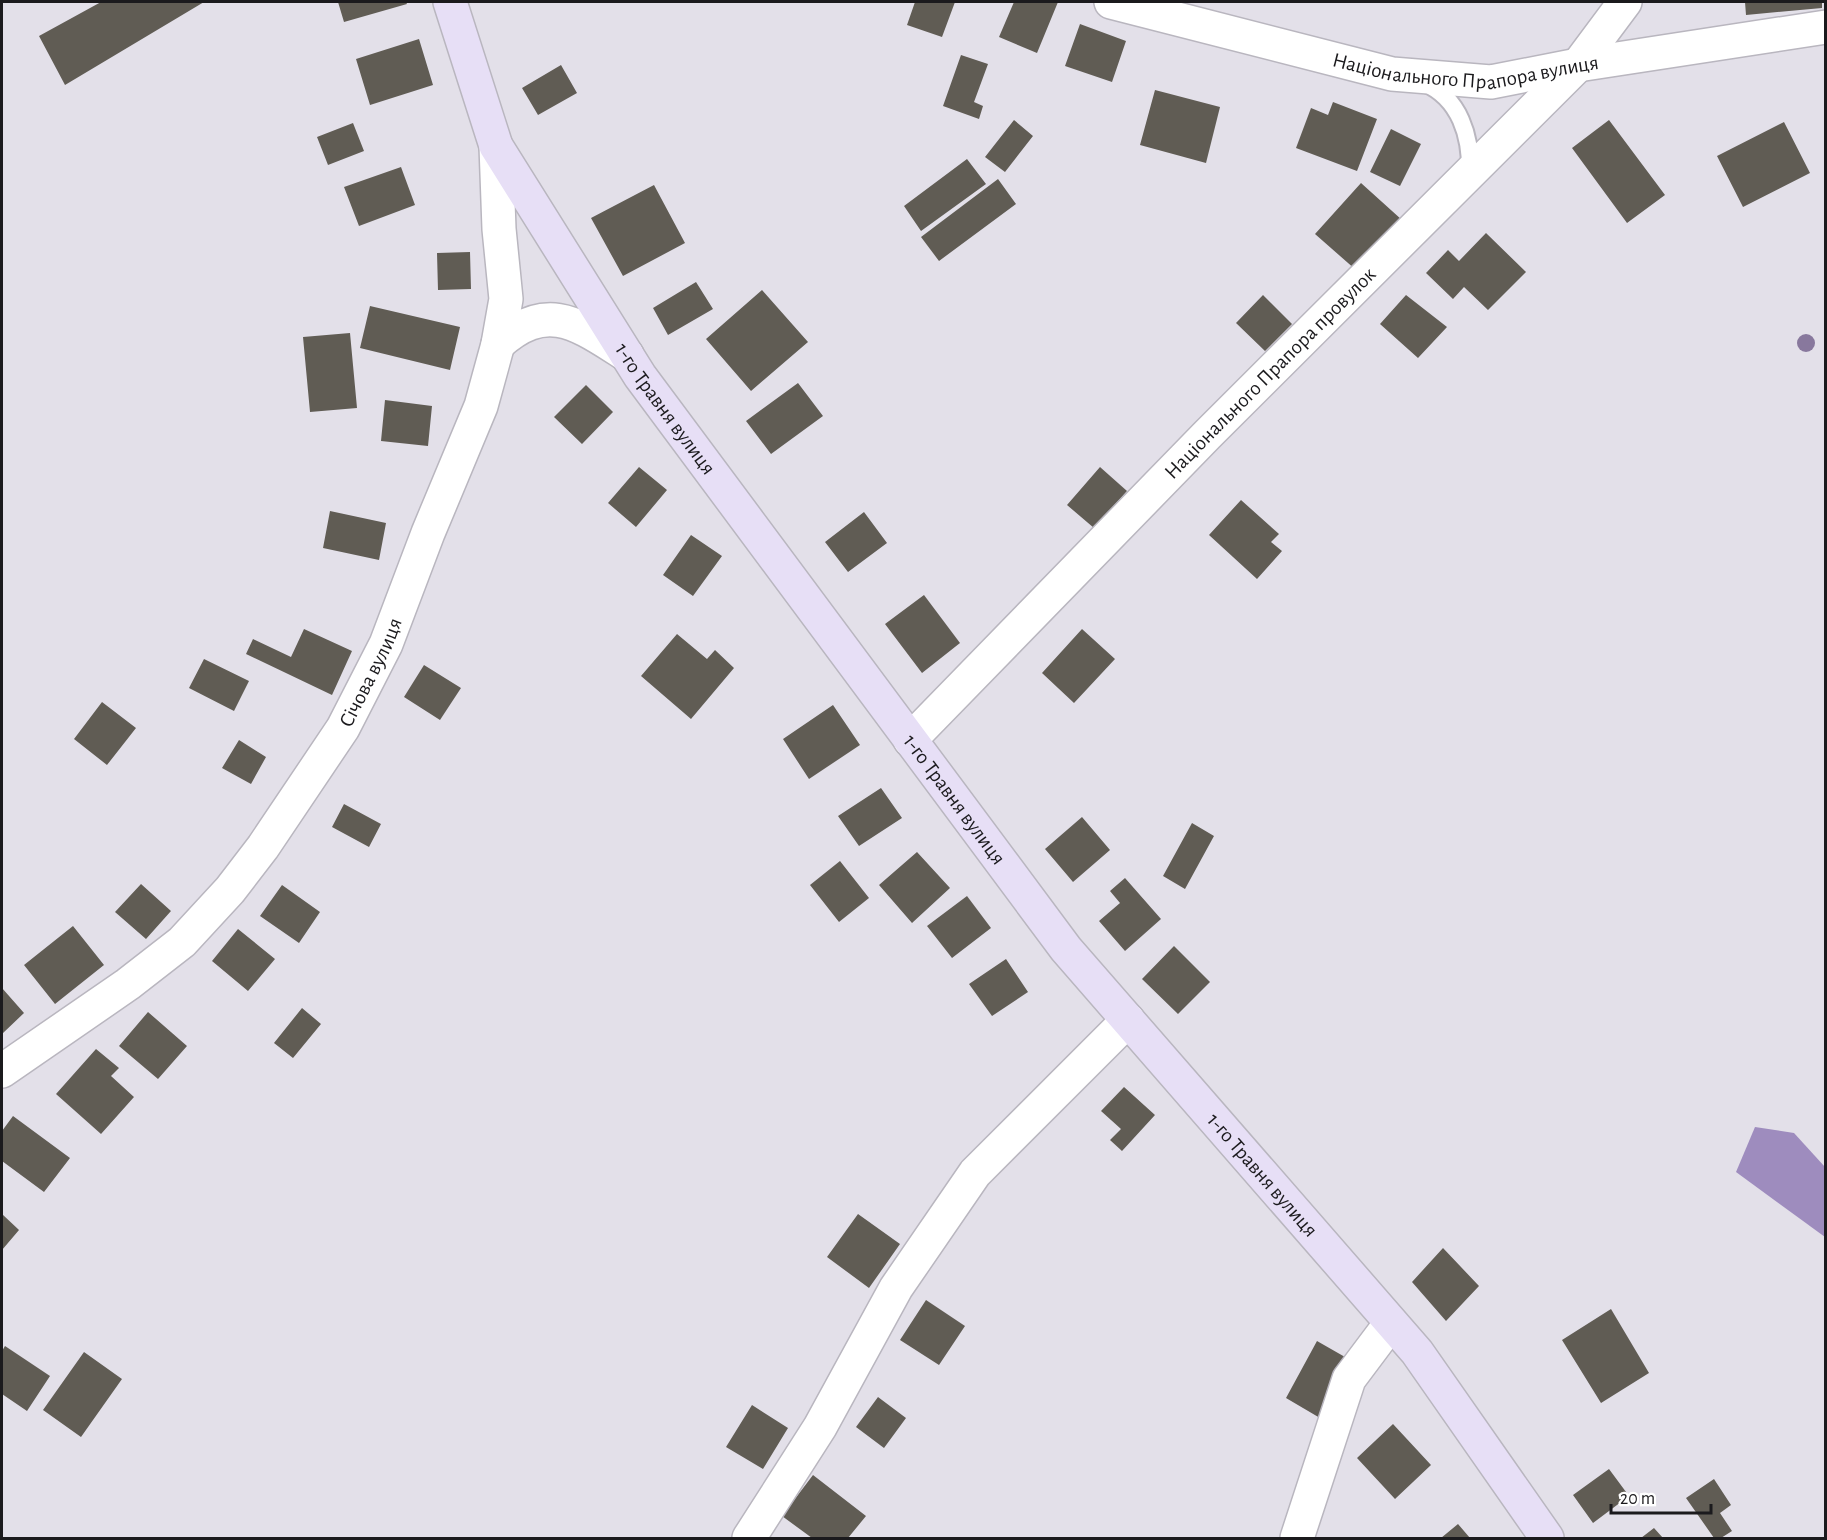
<svg xmlns="http://www.w3.org/2000/svg" width="1827" height="1540" viewBox="0 0 1827 1540" font-family="'Alegreya Sans',sans-serif">
<style>
.water{fill:#9e8cbe}
.building{fill:#605c54}
.lines{fill:none;stroke-linecap:round;stroke-linejoin:round}
.lane-casing{stroke:#b9b6bf;stroke-width:20}
.street-casing{stroke:#b9b6bf;stroke-width:36}
.secondary-casing{stroke:#b9b6bf;stroke-width:36}
.lane{stroke:#fff;stroke-width:16}
.street{stroke:#fff;stroke-width:33}
.secondary{stroke:#e7dff6;stroke-width:33}
.tree{fill:#88789d}
.labels{text-anchor:middle;dominant-baseline:central;stroke-width:6;stroke-linejoin:round;paint-order:stroke}
.street-label{font-size:21px;fill:#1b1a1d;stroke:#fff}
</style>
<rect width="100%" height="100%" fill="#e3e0e9"/>
<!-- water -->
<path class="water" d="M1755 1127 1794 1133 1825 1167V1237L1736 1172Z"/>
<!-- building -->
<path class="building" d="M101 2H204L65 85 39 36Z
M338 2H406L407 4 344 22Z
M915 2H955L942 37 907 25Z
M1014 2H1058L1037 53 999 37Z
M1745 2H1822V8L1746 15Z
M1080 24 1126 41 1112 82 1065 66Z
M419 39 433 85 370 105 356 59Z
M961 55 988 64 974 102 983 106 979 119 943 106Z
M561 65 577 93 538 115 522 88Z
M1155 90 1220 107 1206 163 1140 145Z
M1333 102 1377 119 1357 171 1296 148 1311 108 1328 115Z
M1014 120 1033 136 1005 172 985 157Z
M1609 120 1665 195 1627 223 1572 148Z
M1784 122 1810 173 1743 207 1717 156Z
M353 123 364 151 328 165 317 137Z
M1391 129 1421 144 1400 186 1370 172Z
M967 159 986 184 921 231 904 206Z
M401 167 415 205 359 226 344 187Z
M998 179 1016 204 939 261 921 237Z
M1361 183 1402 220 1356 270 1315 234Z
M654 185 685 243 623 276 591 218Z
M1486 233 1526 272 1488 310 1464 287 1453 299 1426 273 1448 250 1459 261Z
M470 252 471 289 438 290 437 253Z
M696 282 713 309 668 335 653 308Z
M762 290 808 342 751 391 706 339Z
M1263 295 1292 324 1265 351 1236 323Z
M1406 295 1447 327 1418 358 1380 324Z
M370 306 460 327 450 370 360 348Z
M350 333 357 408 310 412 303 337Z
M798 383 823 416 771 454 746 421Z
M586 385 613 412 582 444 554 417Z
M385 400 432 406 428 446 381 441Z
M639 467 667 490 636 527 608 503Z
M1100 467 1127 491 1094 528 1067 505Z
M1241 500 1279 534 1271 542 1282 551 1257 579 1209 535Z
M330 511 386 523 379 560 323 548Z
M864 512 887 543 848 572 825 542Z
M691 535 722 556 693 596 663 575Z
M924 595 960 643 922 673 885 624Z
M304 629 352 651 332 695 246 654 253 639 291 657Z
M1082 629 1115 659 1074 703 1042 673Z
M677 634 707 659 715 650 734 668 691 719 641 676Z
M204 659 249 681 234 711 189 688Z
M424 665 461 688 440 720 404 697Z
M102 702 136 728 107 765 74 739Z
M833 705 860 745 809 779 783 739Z
M239 740 266 757 251 784 222 768Z
M881 788 902 818 859 846 838 816Z
M344 804 381 824 369 847 332 827Z
M1082 817 1110 850 1073 882 1045 849Z
M1192 823 1214 836 1185 889 1163 876Z
M917 852 950 888 912 923 879 885Z
M840 861 869 898 839 922 810 885Z
M1125 878 1161 919 1125 951 1099 921 1120 903 1110 891Z
M141 884 171 911 146 939 115 912Z
M282 885 320 912 299 943 260 916Z
M967 896 991 928 952 958 927 926Z
M73 926 104 965 55 1004 24 965Z
M238 929 275 959 248 991 212 961Z
M1174 946 1210 982 1178 1014 1142 979Z
M1006 959 1028 992 992 1016 969 984Z
M2 988 24 1013 2 1034Z
M302 1008 321 1024 293 1058 274 1043Z
M148 1012 187 1046 158 1079 119 1046Z
M96 1049 119 1068 111 1076 134 1097 101 1134 56 1094Z
M1124 1087 1155 1115 1122 1151 1110 1140 1121 1129 1101 1111Z
M13 1116 70 1158 44 1192 2 1161V1131Z
M2 1214 19 1230 2 1250Z
M858 1214 900 1244 869 1288 827 1257Z
M1443 1248 1479 1286 1446 1321 1412 1282Z
M926 1300 965 1326 939 1365 900 1340Z
M1611 1309 1649 1373 1601 1403 1562 1340Z
M1317 1341 1352 1361 1320 1418 1286 1398Z
M5 1346 50 1376 27 1411 2 1394V1351Z
M84 1352 122 1379 81 1437 43 1410Z
M878 1397 906 1418 884 1448 856 1427Z
M752 1405 788 1428 763 1469 726 1447Z
M1393 1424 1431 1465 1395 1499 1357 1458Z
M1609 1469 1629 1496 1593 1523 1573 1495Z
M813 1475 866 1516 848 1538H812L782 1516Z
M1714 1479 1731 1505 1720 1513 1732 1531 1721 1538H1714L1686 1498Z
M1458 1524 1470 1538H1441Z
M1654 1528 1663 1538H1641Z"/>
<g class="lines">
<!-- lane casing -->
<g class="lane-casing">
<path id="lane" d="M1424 83C1460 98 1471 137 1470 172"/>
</g>
<!-- street casing -->
<g class="street-casing">
<g id="street">
<path id="s1" d="M1111 2 1392 74 1491 82 1578 65 1826 27"/>
<path d="M498 344C548 299 579 325 627 355"/>
<path id="s2" d="M910 740 1207 435 1578 65 1625 2"/>
<path id="s3" d="M2 1071 128 984 182 942 230 890 263 847 343 728 386 644 428 533 481 406 498 344 506 299 499 229 496 146"/>
<path d="M749 1538 820 1427 896 1288 975 1173 1128 1020"/>
<path d="M1297 1538 1349 1379 1391 1323"/>
</g>
</g>
<!-- secondary casing -->
<g class="secondary-casing">
<g id="secondary">
<path id="s4" d="M450 2 496 146 640 376 1066 949 1417 1352 1547 1538"/>
</g>
</g>
<!-- lane -->
<use href="#lane" class="lane"/>
<!-- street -->
<use href="#street" class="street"/>
<!-- secondary -->
<use href="#secondary" class="secondary"/>
</g>
<!-- trees -->
<circle class="tree" cx="1806" cy="343" r="9"/>
<g class="labels">
<!-- street labels -->
<g class="street-label">
<text stroke="none"><textPath href="#s1" startOffset="364">Національного Прапора вулиця</textPath></text>
<text stroke="none"><textPath href="#s2" startOffset="514">Національного Прапора провулок</textPath></text>
<text stroke="none"><textPath href="#s4" startOffset="464">1-го Травня вулиця</textPath></text>
<text stroke="none"><textPath href="#s3" startOffset="552">Січова вулиця</textPath></text>
<text stroke="none"><textPath href="#s4" startOffset="950">1-го Травня вулиця</textPath></text>
<text stroke="none"><textPath href="#s4" startOffset="1436">1-го Травня вулиця</textPath></text>
</g>
</g>
<!-- border -->
<rect width="1827" height="1540" fill="none" stroke="#1b1a1d" stroke-width="6"/>
<!-- scale -->
<path d="M1611 1504v9h100v-9" fill="none" stroke="#1b1a1d" stroke-width="3"/>
<text x="1620" y="1504" font-size="18" fill="#1b1a1d" stroke="#ffffff" stroke-width="4.5" paint-order="stroke">20 m</text>
</svg>
